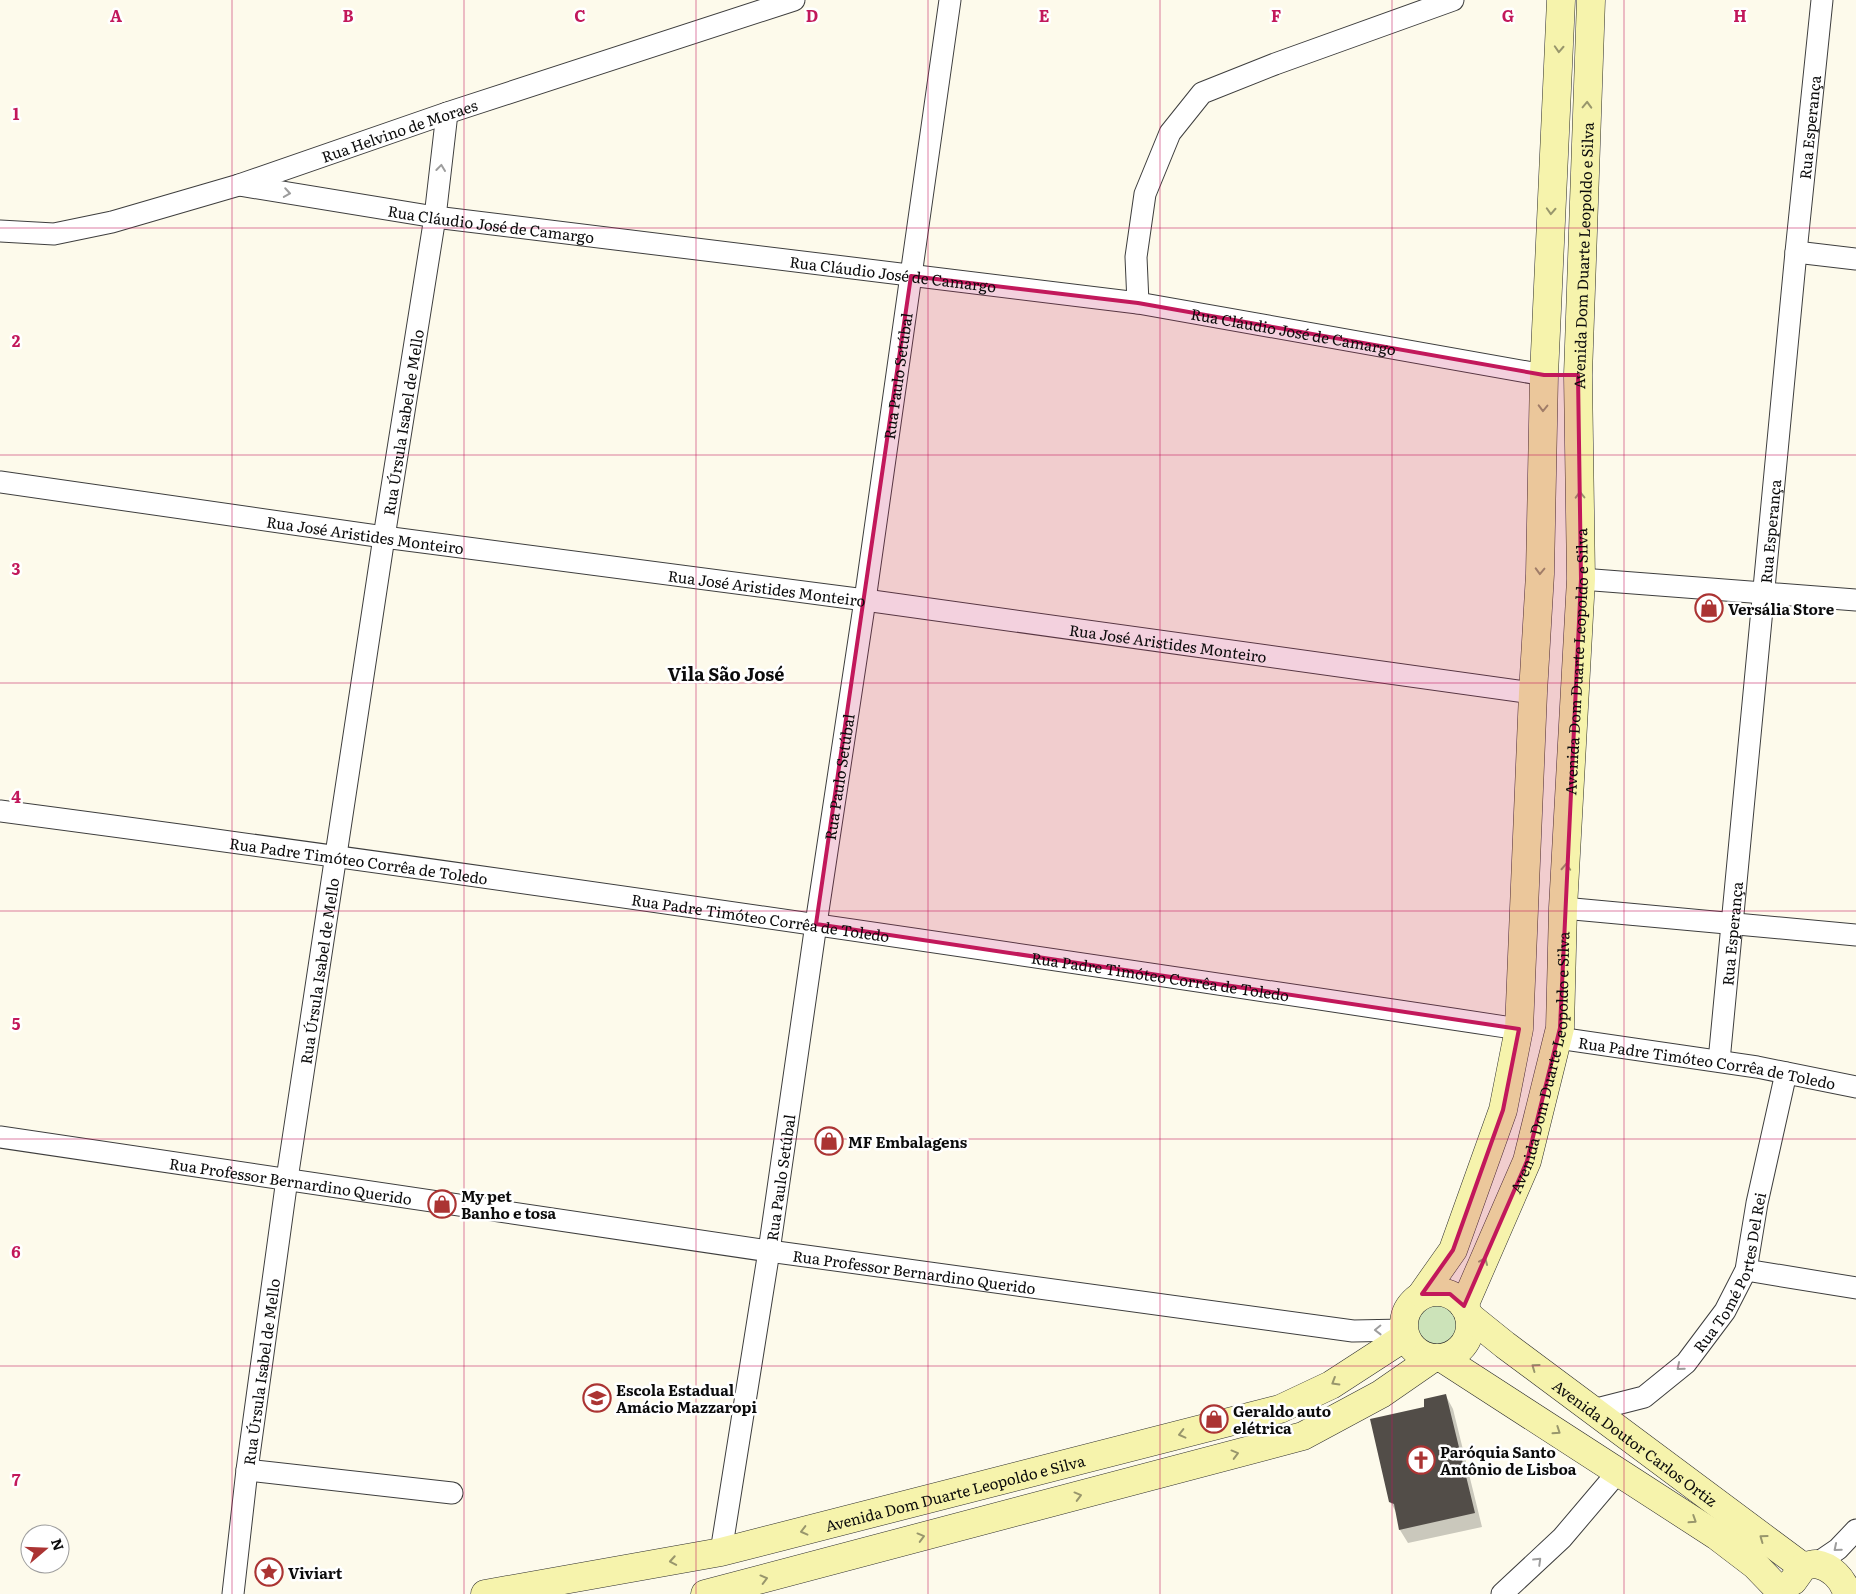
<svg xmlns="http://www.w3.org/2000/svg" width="1856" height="1594" viewBox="0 0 1856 1594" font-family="Literata,serif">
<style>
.green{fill:#cce3b9}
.shadow{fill:#0003}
.building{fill:#524d48}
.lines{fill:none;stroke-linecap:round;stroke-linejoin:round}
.street-casing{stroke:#3e3e3e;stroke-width:23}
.secondary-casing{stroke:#2d2d2d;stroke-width:29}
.street{stroke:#fff;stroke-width:21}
.secondary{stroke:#f6f3ac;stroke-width:28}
.oneway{stroke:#98966c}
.oneway2{stroke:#9d9d9d}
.marked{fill:#c2185b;fill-opacity:0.2;stroke:#c2185b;stroke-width:4;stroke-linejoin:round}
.grid{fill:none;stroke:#c2185b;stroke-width:1;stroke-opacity:0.55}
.labels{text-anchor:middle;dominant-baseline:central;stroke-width:5;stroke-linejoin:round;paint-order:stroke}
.street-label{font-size:15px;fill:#0b0b0b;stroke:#fff}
.poi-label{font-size:15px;font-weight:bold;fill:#0b0b0b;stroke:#fff;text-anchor:start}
.quarter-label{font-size:18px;font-weight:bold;fill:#0b0b0b;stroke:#fff}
.grid-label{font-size:16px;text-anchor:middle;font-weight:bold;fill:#c2185b;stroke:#fff;stroke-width:5;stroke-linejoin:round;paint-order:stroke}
</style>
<rect width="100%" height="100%" fill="#fdfaeb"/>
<!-- green -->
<path class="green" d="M1414 1326a24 24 0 1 1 48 0a24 24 0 1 1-48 0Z"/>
<!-- shadow -->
<path class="shadow" d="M1446 1396 1453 1409 1482 1527 1408 1543 1400 1530 1397 1514 1390 1501 1425 1408Z"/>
<!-- building -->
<path class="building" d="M1446 1394 1475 1513 1399 1530 1394 1504 1389 1502 1370 1419 1424 1407V1399Z"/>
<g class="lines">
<!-- street casing -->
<g class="street-casing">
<g id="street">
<path id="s1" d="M239 185 435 217 1138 303 1544 375"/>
<path id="s2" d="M0 231 54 234 112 222 239 185 447 113 794 0"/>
<path d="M1796 252 1856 259"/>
<path d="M1138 303 1136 257 1145 194 1170 133 1202 93 1275 64 1453 0"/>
<path id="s3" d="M0 482 384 537 865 600 1533 693"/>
<path d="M1581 579 1856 600"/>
<path id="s4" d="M0 811C507 878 1013 953 1519 1029"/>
<path d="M1563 908 1856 935"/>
<path id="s5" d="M1558 1038 1757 1067 1856 1087"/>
<path id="s6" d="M1719 1061 1796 252 1822 0"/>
<path id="s7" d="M0 1137 769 1251 1353 1331 1404 1330"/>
<path d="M1746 1270 1856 1288"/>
<path id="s8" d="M1593 1410 1644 1397 1686 1363 1725 1311 1746 1270 1757 1203 1786 1073"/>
<path d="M247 1470 452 1493"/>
<path id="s9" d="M721 1552 769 1251 816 924 865 600 950 0"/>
<path d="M1816 1564 1838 1549 1856 1530"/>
<path id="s10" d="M233 1594 247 1470 287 1179 384 537 435 217 447 113"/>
<path d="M1502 1594 1562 1538 1618 1472"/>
</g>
</g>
<!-- secondary casing -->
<g class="secondary-casing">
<g id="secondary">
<circle cx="1437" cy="1325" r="33"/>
<path d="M1422 1294 1453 1250 1503 1110 1519 1029 1533 693 1540 574 1544 375 1561 0"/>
<path id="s11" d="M1464 1306 1527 1161 1560 1028 1563 908 1581 579 1578 375 1591 0"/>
<path id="s12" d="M1469 1316 1505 1345 1803 1567"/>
<path d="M1442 1358 1717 1536 1755 1565 1783 1594"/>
<path d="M1793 1581 1803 1567C1806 1566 1812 1564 1815 1564 1831 1566 1844 1580 1847 1594"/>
<path id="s13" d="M485 1594 721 1552 1280 1409 1331 1385 1405 1337"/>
<path d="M705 1594 1303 1436 1381 1394 1433 1358"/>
</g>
</g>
<!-- street -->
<use href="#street" class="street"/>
<!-- secondary -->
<use href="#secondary" class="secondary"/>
</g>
<!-- one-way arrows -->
<defs><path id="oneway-chevron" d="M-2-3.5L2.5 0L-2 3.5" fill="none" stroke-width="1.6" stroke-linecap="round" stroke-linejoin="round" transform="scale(1.25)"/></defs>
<g class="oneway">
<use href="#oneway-chevron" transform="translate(1559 49) rotate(93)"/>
<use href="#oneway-chevron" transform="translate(1587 105) rotate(-88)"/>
<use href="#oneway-chevron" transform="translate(1551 211) rotate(93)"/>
<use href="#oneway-chevron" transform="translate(1543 408) rotate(91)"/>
<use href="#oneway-chevron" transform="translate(1580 495) rotate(-91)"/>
<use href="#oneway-chevron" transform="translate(1540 571) rotate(92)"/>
<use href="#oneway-chevron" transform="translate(1566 867) rotate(-87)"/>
<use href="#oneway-chevron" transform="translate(1484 1261) rotate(-67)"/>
<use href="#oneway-chevron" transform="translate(1535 1367) rotate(-144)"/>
<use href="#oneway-chevron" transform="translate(1335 1382) rotate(149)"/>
<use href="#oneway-chevron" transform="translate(1557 1431) rotate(34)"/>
<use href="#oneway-chevron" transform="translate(1182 1434) rotate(166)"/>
<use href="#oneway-chevron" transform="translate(1235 1454) rotate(-15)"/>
<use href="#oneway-chevron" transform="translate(1078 1496) rotate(-15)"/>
<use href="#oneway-chevron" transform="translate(1693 1520) rotate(33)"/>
<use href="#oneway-chevron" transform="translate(804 1531) rotate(166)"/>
<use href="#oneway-chevron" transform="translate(921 1537) rotate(-15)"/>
<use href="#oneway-chevron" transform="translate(1763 1538) rotate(-144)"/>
<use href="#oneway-chevron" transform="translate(673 1561) rotate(170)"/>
<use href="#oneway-chevron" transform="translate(764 1579) rotate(-15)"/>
</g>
<g class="oneway2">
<use href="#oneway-chevron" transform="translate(441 168) rotate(-83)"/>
<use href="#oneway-chevron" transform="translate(287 193) rotate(9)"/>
<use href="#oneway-chevron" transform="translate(1378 1330) rotate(179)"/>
<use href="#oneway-chevron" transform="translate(1680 1367) rotate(140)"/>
<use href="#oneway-chevron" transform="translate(1837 1548) rotate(140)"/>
<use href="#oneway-chevron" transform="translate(1538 1561) rotate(-44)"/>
</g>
<!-- marked area -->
<path class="marked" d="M911 276 1138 303 1544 375H1578L1581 579 1560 1028 1527 1161 1464 1306 1450 1294H1422L1453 1250 1503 1110 1519 1029 816 924Z"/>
<!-- grid -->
<path class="grid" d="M232 0V1594M464 0V1594M696 0V1594M928 0V1594M1160 0V1594M1392 0V1594M1624 0V1594M0 228H1856M0 455H1856M0 683H1856M0 911H1856M0 1139H1856M0 1366H1856"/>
<!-- icons -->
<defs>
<g id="shop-ring" transform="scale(1.4375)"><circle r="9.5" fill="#fff" stroke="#ab3433" stroke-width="1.5"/><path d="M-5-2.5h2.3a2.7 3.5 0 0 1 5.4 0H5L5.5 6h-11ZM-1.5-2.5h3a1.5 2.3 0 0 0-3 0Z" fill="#ab3433"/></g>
<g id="school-ring" transform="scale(1.4375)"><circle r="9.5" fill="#fff" stroke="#ab3433" stroke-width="1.5"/><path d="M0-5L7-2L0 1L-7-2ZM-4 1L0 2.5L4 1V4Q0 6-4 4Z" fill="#ab3433"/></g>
<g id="church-ring" transform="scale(1.4375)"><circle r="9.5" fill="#fff" stroke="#ab3433" stroke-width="1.5"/><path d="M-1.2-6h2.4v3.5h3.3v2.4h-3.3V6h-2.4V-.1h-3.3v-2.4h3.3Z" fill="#ab3433"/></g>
<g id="sight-ring" transform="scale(1.4375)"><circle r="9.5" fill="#fff" stroke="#ab3433" stroke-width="1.5"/><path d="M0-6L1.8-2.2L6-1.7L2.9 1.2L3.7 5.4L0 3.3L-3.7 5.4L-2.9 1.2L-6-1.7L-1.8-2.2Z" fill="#ab3433"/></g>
</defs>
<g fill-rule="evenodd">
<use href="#shop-ring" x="1709" y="608"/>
<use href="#shop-ring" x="829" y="1141"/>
<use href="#shop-ring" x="442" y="1204"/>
<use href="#school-ring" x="597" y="1398"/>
<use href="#shop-ring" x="1214" y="1419"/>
<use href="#church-ring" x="1421" y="1460"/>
<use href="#sight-ring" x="269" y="1572"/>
</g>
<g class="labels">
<!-- street labels -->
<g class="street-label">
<text stroke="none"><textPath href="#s6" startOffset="938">Rua Esperança</textPath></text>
<text stroke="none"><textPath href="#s2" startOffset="415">Rua Helvino de Moraes</textPath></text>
<text stroke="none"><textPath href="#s1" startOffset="255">Rua Cláudio José de Camargo</textPath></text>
<text stroke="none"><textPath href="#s11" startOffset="1068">Avenida Dom Duarte Leopoldo e Silva</textPath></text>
<text stroke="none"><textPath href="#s1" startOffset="660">Rua Cláudio José de Camargo</textPath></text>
<text stroke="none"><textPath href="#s1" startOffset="1065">Rua Cláudio José de Camargo</textPath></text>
<text stroke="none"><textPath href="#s9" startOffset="1189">Rua Paulo Setúbal</textPath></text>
<text stroke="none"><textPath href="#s10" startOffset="1184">Rua Úrsula Isabel de Mello</textPath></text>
<text stroke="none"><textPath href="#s6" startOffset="532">Rua Esperança</textPath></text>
<text stroke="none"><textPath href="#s3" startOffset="369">Rua José Aristides Monteiro</textPath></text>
<text stroke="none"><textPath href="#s3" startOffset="774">Rua José Aristides Monteiro</textPath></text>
<text stroke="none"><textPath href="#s3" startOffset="1179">Rua José Aristides Monteiro</textPath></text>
<text stroke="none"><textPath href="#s11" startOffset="662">Avenida Dom Duarte Leopoldo e Silva</textPath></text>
<text stroke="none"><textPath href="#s9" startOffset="784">Rua Paulo Setúbal</textPath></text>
<text stroke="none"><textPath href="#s4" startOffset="362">Rua Padre Timóteo Corrêa de Toledo</textPath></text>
<text stroke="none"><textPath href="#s4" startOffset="768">Rua Padre Timóteo Corrêa de Toledo</textPath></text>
<text stroke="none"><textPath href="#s6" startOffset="128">Rua Esperança</textPath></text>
<text stroke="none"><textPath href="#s10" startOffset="629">Rua Úrsula Isabel de Mello</textPath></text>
<text stroke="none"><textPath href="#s4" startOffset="1172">Rua Padre Timóteo Corrêa de Toledo</textPath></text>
<text stroke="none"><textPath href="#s11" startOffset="258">Avenida Dom Duarte Leopoldo e Silva</textPath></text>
<text stroke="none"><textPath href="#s5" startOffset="151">Rua Padre Timóteo Corrêa de Toledo</textPath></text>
<text stroke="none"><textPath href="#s9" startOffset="379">Rua Paulo Setúbal</textPath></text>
<text stroke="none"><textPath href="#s7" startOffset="294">Rua Professor Bernardino Querido</textPath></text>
<text stroke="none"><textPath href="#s7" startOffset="924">Rua Professor Bernardino Querido</textPath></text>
<text stroke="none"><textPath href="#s8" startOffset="210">Rua Tomé Portes Del Rei</textPath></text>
<text stroke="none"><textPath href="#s10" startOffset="224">Rua Úrsula Isabel de Mello</textPath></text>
<text stroke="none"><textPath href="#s12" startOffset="209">Avenida Doutor Carlos Ortiz</textPath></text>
<text stroke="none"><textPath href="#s13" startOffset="481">Avenida Dom Duarte Leopoldo e Silva</textPath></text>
</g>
<!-- poi labels -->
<g class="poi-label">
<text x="1728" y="608">Versália Store</text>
<text x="848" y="1141">MF Embalagens</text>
<text x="461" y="1195">My pet<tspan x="461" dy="17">Banho e tosa</tspan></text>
<text x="616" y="1389">Escola Estadual<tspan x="616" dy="17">Amácio Mazzaropi</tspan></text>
<text x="1233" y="1410">Geraldo auto<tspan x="1233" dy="17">elétrica</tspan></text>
<text x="1440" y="1451">Paróquia Santo<tspan x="1440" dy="17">Antônio de Lisboa</tspan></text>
<text x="288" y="1572">Viviart</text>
</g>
<!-- quarter labels -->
<g class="quarter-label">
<text x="726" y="673">Vila São José</text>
</g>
</g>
<g class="grid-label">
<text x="116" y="22">A</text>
<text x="348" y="22">B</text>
<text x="580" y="22">C</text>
<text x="812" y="22">D</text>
<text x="1044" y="22">E</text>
<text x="1276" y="22">F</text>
<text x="1508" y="22">G</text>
<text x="1740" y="22">H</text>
<text x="16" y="120">1</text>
<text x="16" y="347">2</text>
<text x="16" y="575">3</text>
<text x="16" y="803">4</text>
<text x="16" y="1030">5</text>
<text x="16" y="1258">6</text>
<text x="16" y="1486">7</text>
</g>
<!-- north arrow -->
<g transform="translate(45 1549) rotate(71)"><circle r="24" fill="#ffffff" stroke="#9d9d9d"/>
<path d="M0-4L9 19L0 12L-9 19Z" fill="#ab3433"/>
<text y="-8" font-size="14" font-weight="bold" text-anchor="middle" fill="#0b0b0b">N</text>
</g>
</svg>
